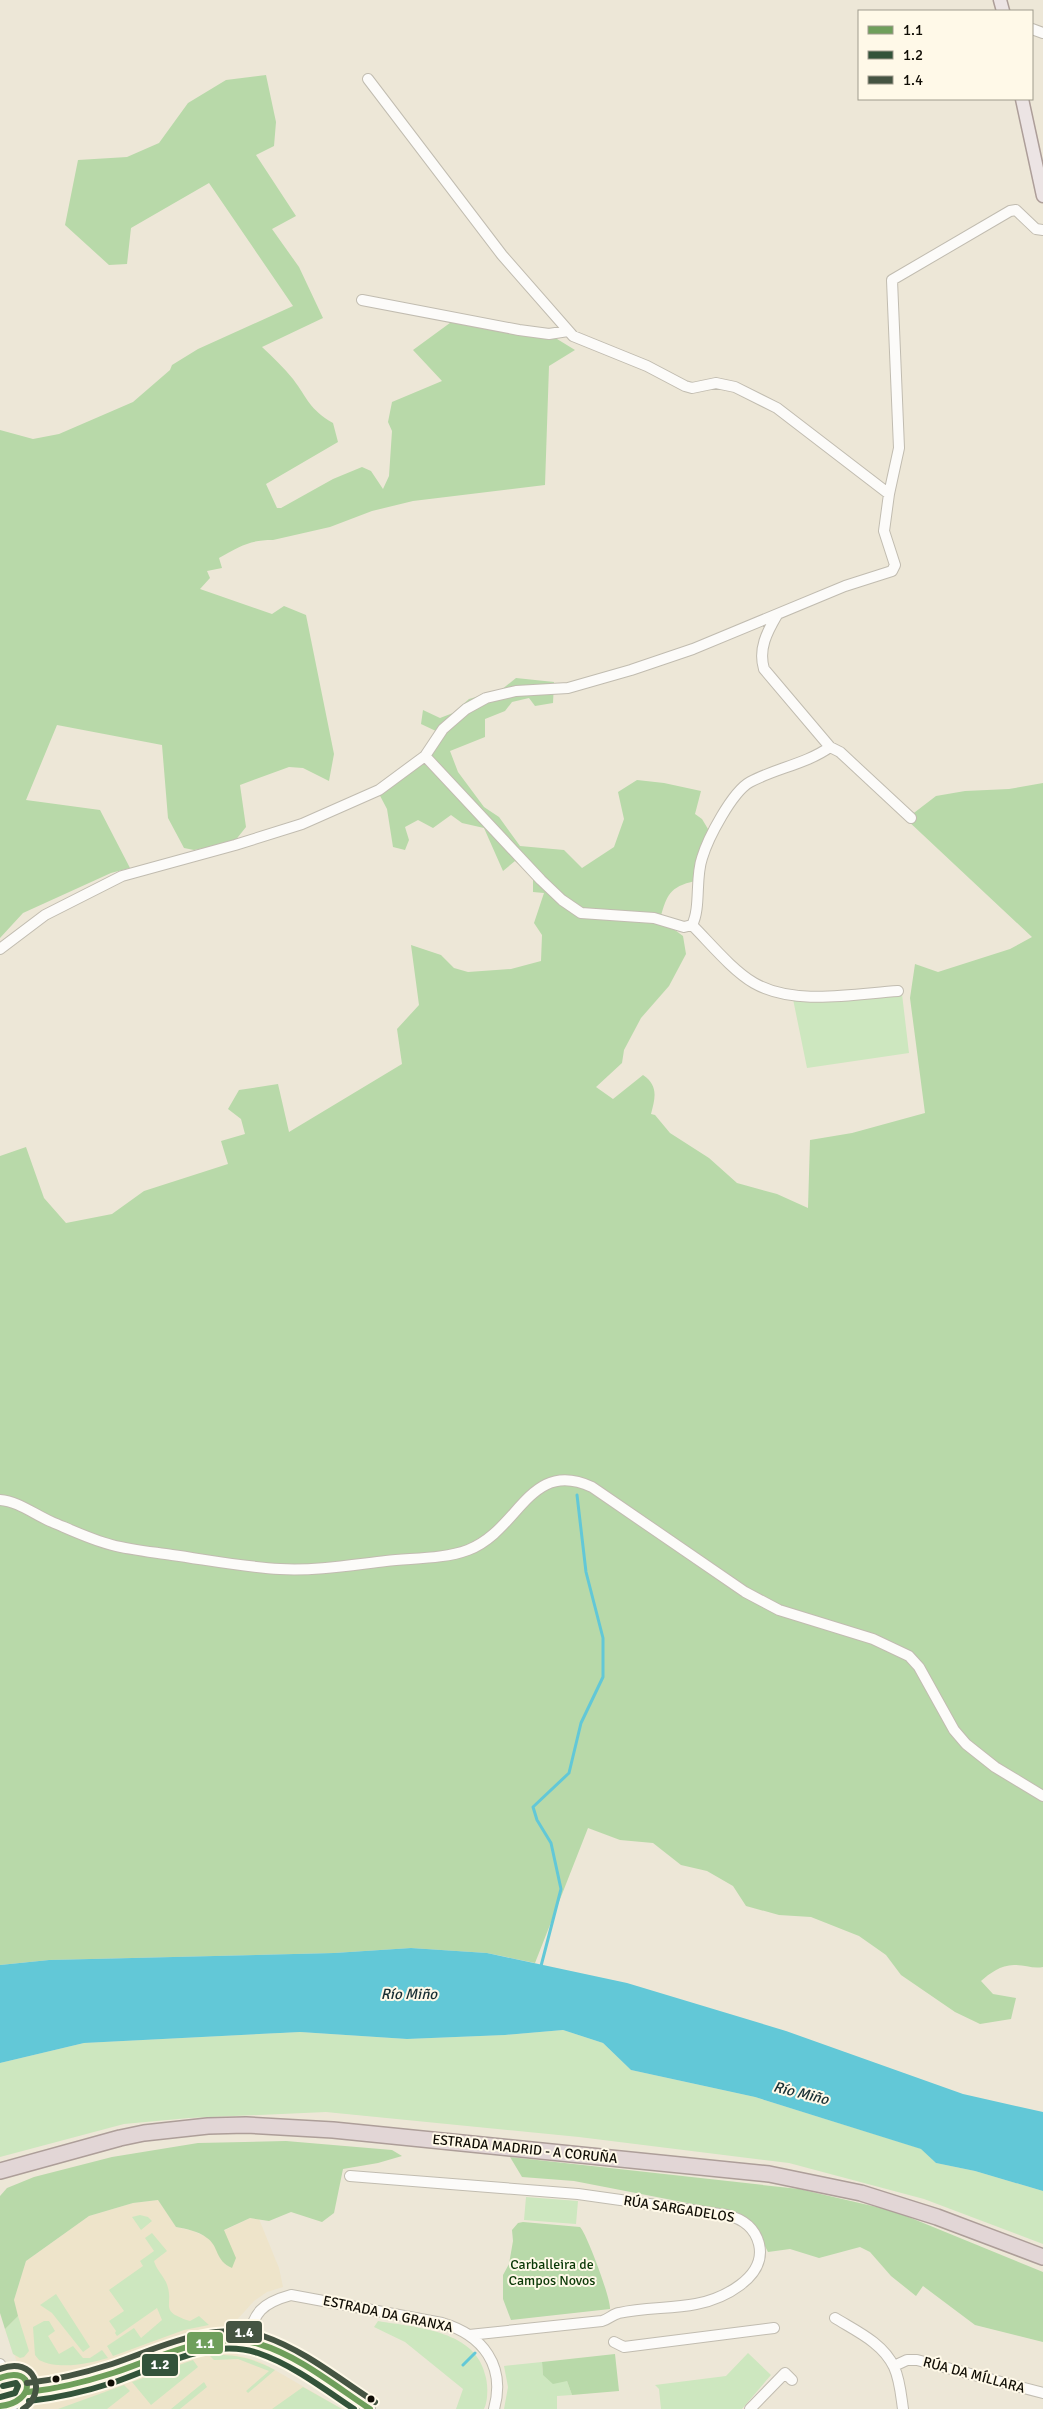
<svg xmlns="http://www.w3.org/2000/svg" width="1043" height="2409" viewBox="0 0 1043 2409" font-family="Signika,sans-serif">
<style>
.built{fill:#eee4ca}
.green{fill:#cde7bf}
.forest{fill:#b8d9a9}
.water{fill:#62c8d7}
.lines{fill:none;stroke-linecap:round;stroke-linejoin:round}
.stream{stroke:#62c8d7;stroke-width:3}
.minor-casing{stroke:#c1bcb0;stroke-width:12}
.major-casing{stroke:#ad9e99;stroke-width:15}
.highway-casing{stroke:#ad9e99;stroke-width:18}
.minor{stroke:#fcfbf9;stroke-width:10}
.major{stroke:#ece4e4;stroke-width:12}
.highway{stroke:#e2d6d6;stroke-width:15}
.bus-1-casing{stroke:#fff9e8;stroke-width:10}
.bus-2-casing{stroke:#fff9e8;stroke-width:10}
.bus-3-casing{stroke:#fff9e8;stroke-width:10}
.bus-1{stroke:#6f9f5b;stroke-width:6}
.bus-2{stroke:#33533a;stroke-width:6}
.bus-3{stroke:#455442;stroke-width:6}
.bus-dot{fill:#100d05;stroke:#fff9e8;stroke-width:2}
.labels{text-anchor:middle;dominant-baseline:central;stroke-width:4;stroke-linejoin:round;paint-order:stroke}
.street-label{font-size:14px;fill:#100d05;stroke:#fff9e8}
.park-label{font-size:14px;fill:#0a3806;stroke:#fff9e8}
.water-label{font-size:15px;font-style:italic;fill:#172e33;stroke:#fff9e8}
.line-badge{stroke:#fff9e8;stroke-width:2}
.badge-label{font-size:14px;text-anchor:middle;font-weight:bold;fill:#fff}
</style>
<rect width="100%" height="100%" fill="#ede7d7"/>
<!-- built -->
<path class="built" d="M158 2200 176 2227 193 2231 209 2238 250 2218 259 2219 279 2268 283 2287 267 2292 254 2301 235 2322 238 2355 261 2362 342 2409H34L5 2329 26 2261 89 2216 133 2203Z"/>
<!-- green -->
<path class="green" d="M902 994 909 1053 807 1068 793 999Z
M563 2030 603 2043 631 2070 755 2097 922 2149 936 2163 975 2171 1043 2191V2244L924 2199 789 2163 579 2137 326 2112 189 2118 124 2124 0 2157V2063L84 2043 300 2032 407 2039 505 2035Z
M526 2197 578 2201 576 2224 524 2220Z
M140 2215 148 2217 152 2221 141 2230 132 2217Z
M152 2233 167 2251 154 2261C156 2269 162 2274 166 2282 176 2306 156 2310 190 2321L199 2316 209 2325 184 2330 113 2356 107 2346 134 2328 141 2338 162 2320 157 2308 117 2336 115 2333 116 2331 109 2321 124 2311 109 2290 143 2266 140 2261 154 2251 145 2238Z
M56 2294 90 2347 83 2352 52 2313 40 2305Z
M18 2316 29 2351 24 2357 20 2358 13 2354 5 2329Z
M44 2321H49L55 2331 48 2336 59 2354 73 2346 83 2358H90L102 2350 108 2358C87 2364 59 2370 39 2360L35 2355 33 2327Z
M378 2321C418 2328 477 2330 486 2378 488 2387 488 2401 484 2409H456L463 2389 405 2342 374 2327Z
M748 2353 771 2375 742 2409H661L659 2389 655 2385 726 2376Z
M209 2355C234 2354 253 2358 275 2370L248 2393 246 2391 269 2371 238 2359 214 2360Z
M193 2360 198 2367 151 2405 132 2382Z
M542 2362 543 2375 567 2381 572 2395 557 2396V2409H504L508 2387 504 2366Z
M204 2382 207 2387 180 2409H171Z
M124 2385 130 2391 107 2409H58Z
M303 2387 342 2409H272Z"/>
<!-- forest -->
<path class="forest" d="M266 75 276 122 274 146 256 155 296 216 272 229 299 267 323 318 262 347C273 357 284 368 293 379 308 399 309 409 333 423L338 442 266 484 277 508H281L333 479 362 467 371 471 383 489 389 476 392 431 388 422 392 402 442 381 413 350 454 320 544 331 575 350 549 366 545 485 413 501 372 511 330 527 273 540C250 540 240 546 219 558L222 568 207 571 210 578 200 589 272 614 284 606 306 615 334 754 329 781 303 768 289 767 240 785 246 827 234 842 194 850 184 848 168 818 162 745 57 725 26 800 100 810 130 868 111 873 23 913 0 938V430L33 439 59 434 133 402 170 370 172 365 198 349 293 306 209 183 131 228 127 264 109 265 65 225 78 160 127 157 159 143 188 103 226 80Z
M516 678 554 682 553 703 535 706 529 698 512 702 505 711 485 719V737L450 751 458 772 484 807 499 817 520 846 564 850 582 868 614 847 624 819 618 792 637 780 664 783 701 791 695 814 702 819 711 834 695 881C669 887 667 895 660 919L683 936 686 954 669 986 641 1018 624 1050 622 1063 596 1087 613 1099 643 1075C659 1086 655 1098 651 1114L655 1115 670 1133 709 1158 737 1183 777 1194 808 1208 810 1140 852 1133 925 1113 910 998 915 964 938 972 1010 949 1032 937 906 819 936 796 965 791 1009 789 1043 783V1967C1033 1969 1026 1965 1016 1965 1002 1964 990 1973 981 1981L993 1994 1016 1998 1011 2019 980 2024 955 2012 901 1975 886 1955 859 1936 811 1917 779 1915 746 1906 733 1886 707 1871 681 1865 653 1843 620 1840 588 1828 535 1963 487 1953 411 1948 334 1953 49 1960 0 1965V1156L26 1147 44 1198 66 1223 112 1214 144 1191 228 1164 221 1141 245 1134 241 1119 228 1109 239 1090 278 1084 289 1132 402 1064 397 1029 419 1005 411 945 441 955 454 968 468 972 511 969 541 961 542 935 534 923 544 893 533 892V876L515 861 503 871 484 828 462 823 451 815 433 828 418 820 405 827 409 840 405 850 393 847 387 809 377 790 432 747 438 732 421 724 423 710 440 718 453 713 469 699 501 690Z
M286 2141 392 2150 402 2156 378 2163 343 2169 334 2213 322 2222 291 2212 269 2221 250 2218 224 2230 236 2258 232 2268C215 2261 219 2246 207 2238 198 2231 187 2229 176 2227L158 2200 133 2203 89 2216 26 2261 14 2300 18 2316 5 2329 0 2313V2196L7 2188 34 2177 112 2157 198 2143Z
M510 2157 799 2189 894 2211 1043 2272V2342L975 2325 923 2286 916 2296 891 2276 870 2252 860 2247 819 2258 790 2249 768 2252 755 2226 739 2213 574 2181 522 2177Z
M523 2222 580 2227C587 2234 611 2299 610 2309L511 2320 503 2299V2275L509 2264 513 2241 512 2230 518 2223Z
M615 2354 619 2391 572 2395 567 2381 553 2384 543 2375 542 2362Z"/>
<!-- water -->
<path class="water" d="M411 1948 487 1953 627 1983 786 2031 963 2094 1043 2112V2191L975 2171 936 2163 921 2149 755 2097 631 2070 603 2043 563 2030 505 2035 407 2039 300 2032 84 2043 0 2063V1965L49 1960 334 1953Z"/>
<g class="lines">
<!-- stream -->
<path class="stream" d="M541 1966 561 1889 551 1843 537 1820 533 1807 569 1773 581 1723 603 1677V1638L586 1572 577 1495
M463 2365 475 2353"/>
<!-- minor casing -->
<g class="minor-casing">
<path id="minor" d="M1032 29 1043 33
M368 79 502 255 573 336 647 366 685 386 692 388 716 383 735 387 777 408 889 494
M362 300 519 330 549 334 568 331
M777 615C767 632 758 649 764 669L830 747 840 752 911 818
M425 756 541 880 562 900 581 913 654 918 684 927 692 925C701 908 695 878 702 858 708 838 732 792 750 782 776 768 806 764 830 747
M692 925C710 943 732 970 754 983 794 1006 854 994 898 991
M0 949 45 915 122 876 235 845 302 824 379 790 425 756 443 729 466 709 486 698 516 691 568 688 631 670 693 649 845 586 892 571 895 565 884 531 889 494 899 448 892 280 1010 211 1016 210 1036 229 1043 230
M0 1500C18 1501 35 1515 52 1522 71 1530 92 1540 112 1545 131 1550 152 1552 172 1555 208 1560 244 1567 280 1569 315 1571 351 1565 386 1561 412 1558 444 1559 468 1550 520 1530 529 1458 592 1487L745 1592 779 1610 873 1639 909 1656 919 1667 954 1730 966 1744 995 1767 1043 1796
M350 2176 578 2194 727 2215C743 2219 755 2228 759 2244 767 2278 722 2299 696 2304 671 2309 644 2307 619 2313 613 2314 609 2319 602 2321L469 2335
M835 2318C856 2331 883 2343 894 2367 900 2380 901 2395 903 2409
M247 2341C254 2312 262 2303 291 2295L442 2323C483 2335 506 2366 494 2409
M614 2342 624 2347 774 2328
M0 2364 6 2375
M894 2366 907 2360H917L1043 2393
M0 2378C35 2358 37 2409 0 2406
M28 2392C68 2389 105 2376 142 2363 175 2351 211 2335 246 2341 283 2347 337 2388 370 2409
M750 2409 785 2373 792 2380"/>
</g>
<!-- major casing -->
<g class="major-casing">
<path id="major" d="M1000 0 1003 11
M1022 99 1043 196"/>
</g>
<!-- highway casing -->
<g class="highway-casing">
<path id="highway" d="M0 2171 120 2138 144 2133 208 2126 246 2125 333 2130 769 2174 861 2193 937 2217 1043 2257"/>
</g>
<!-- minor -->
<use href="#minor" class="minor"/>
<!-- major -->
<use href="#major" class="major"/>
<!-- highway -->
<use href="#highway" class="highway"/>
<!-- bus-1 casing -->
<g class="bus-1-casing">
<path id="bus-1" d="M0 2378C36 2364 36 2403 0 2406
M28 2392C57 2389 85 2382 113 2373 159 2358 209 2330 259 2344 299 2356 335 2386 370 2409"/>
</g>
<!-- bus-2 casing -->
<g class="bus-2-casing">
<path id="bus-2" d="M0 2397 15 2393 18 2386 16 2383 3 2386
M29 2401C58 2398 87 2391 115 2382 159 2367 211 2337 258 2353 293 2365 324 2389 354 2409"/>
</g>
<!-- bus-3 casing -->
<g class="bus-3-casing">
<path id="bus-3" d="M0 2369C35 2355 48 2393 23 2409
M27 2383C56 2380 84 2373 112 2364 160 2348 212 2320 263 2336 304 2350 339 2379 375 2402"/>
</g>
<!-- bus-1 -->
<use href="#bus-1" class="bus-1"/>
<!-- bus-2 -->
<use href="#bus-2" class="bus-2"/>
<!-- bus-3 -->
<use href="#bus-3" class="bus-3"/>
</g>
<!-- markers -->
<g class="bus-dot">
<circle cx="56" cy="2379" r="4.5"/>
<circle cx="111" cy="2383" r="4.5"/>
<circle cx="371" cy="2399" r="4.5"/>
</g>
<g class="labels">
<!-- street labels -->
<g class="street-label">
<text transform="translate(525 2149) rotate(6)">ESTRADA MADRID - A CORUÑA</text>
<text transform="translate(679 2209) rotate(9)">RÚA SARGADELOS</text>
<text transform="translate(388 2314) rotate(12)">ESTRADA DA GRANXA</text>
<text transform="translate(974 2375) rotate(15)">RÚA DA MÍLLARA</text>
</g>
<!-- park labels -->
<g class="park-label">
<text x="552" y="2264">Carballeira de<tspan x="552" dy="16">Campos Novos</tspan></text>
</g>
<!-- water labels -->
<g class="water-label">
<text x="409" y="1994">Río Miño</text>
<text transform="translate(801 2093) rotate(14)">Río Miño</text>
</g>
</g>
<g class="line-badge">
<rect x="225" y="2320" width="38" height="24" rx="5" fill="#455442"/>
<rect x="186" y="2331" width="38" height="24" rx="5" fill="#6f9f5b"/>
<rect x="141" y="2353" width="38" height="24" rx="5" fill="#33533a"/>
</g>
<g class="badge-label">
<text x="244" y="2337">1.4</text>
<text x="205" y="2348">1.1</text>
<text x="160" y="2369">1.2</text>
</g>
<!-- legend -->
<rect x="858" y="10" width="175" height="90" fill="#fff9e8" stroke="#9f9b8d"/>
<rect x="868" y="26" width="25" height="8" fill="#6f9f5b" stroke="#9f9b8d"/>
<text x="903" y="35" font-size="15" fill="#100d05">1.1</text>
<rect x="868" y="51" width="25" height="8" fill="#33533a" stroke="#9f9b8d"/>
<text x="903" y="60" font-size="15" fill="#100d05">1.2</text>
<rect x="868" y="76" width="25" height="8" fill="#455442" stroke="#9f9b8d"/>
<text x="903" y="85" font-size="15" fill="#100d05">1.4</text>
</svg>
